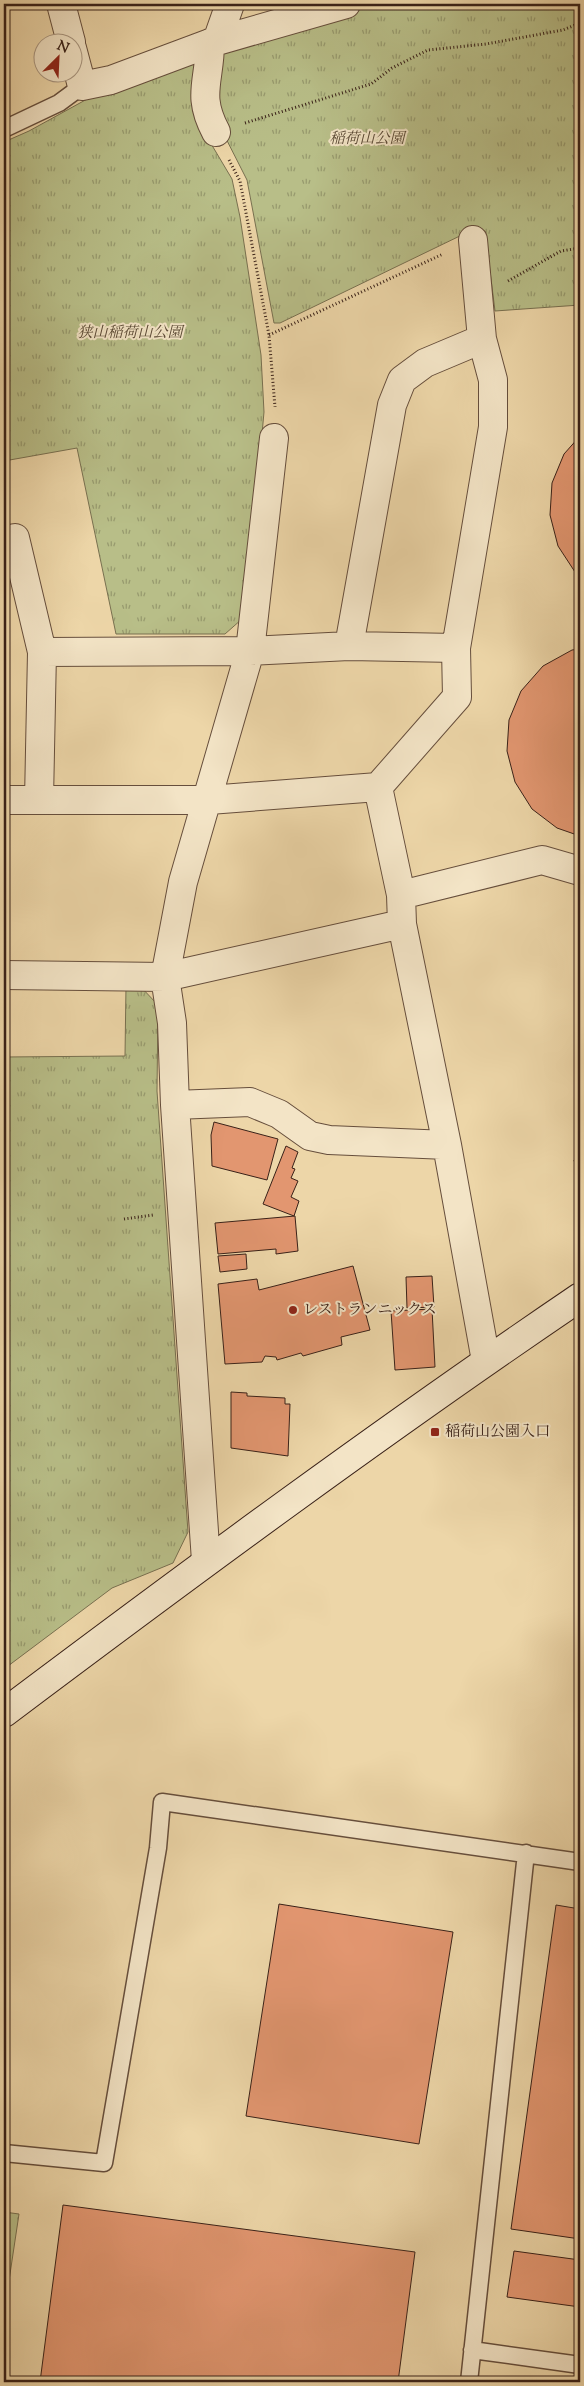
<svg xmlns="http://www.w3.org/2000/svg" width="584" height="2386" viewBox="0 0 584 2386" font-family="'Sorts Mill Goudy','Noto Serif JP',serif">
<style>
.park{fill:url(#park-tufts);stroke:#787050}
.building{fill:#e29670;stroke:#392118}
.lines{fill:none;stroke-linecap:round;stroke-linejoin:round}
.lane-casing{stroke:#664e3c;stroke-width:19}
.street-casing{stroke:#664e3c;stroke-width:30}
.secondary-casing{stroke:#392118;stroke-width:30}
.path{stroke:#392118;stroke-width:3;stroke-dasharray:1 2.5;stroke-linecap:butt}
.lane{stroke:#f3e4c6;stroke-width:16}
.street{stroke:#f3e4c6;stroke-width:28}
.secondary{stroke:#f3e4c6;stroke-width:28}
.poi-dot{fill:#8f2418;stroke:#f3e4c6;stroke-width:2}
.labels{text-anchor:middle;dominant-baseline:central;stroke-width:4;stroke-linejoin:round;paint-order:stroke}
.park-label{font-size:15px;font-style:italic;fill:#594834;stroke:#f3e4c6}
.poi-label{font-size:15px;fill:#392118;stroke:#f3e4c6;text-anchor:start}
</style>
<defs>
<pattern id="park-tufts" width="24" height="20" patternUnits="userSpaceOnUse" patternTransform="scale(1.25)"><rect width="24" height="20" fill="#b8be88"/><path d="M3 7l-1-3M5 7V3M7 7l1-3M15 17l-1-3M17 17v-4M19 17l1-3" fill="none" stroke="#979a6e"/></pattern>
</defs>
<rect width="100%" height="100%" fill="#edd6a8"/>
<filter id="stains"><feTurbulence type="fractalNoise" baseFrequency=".004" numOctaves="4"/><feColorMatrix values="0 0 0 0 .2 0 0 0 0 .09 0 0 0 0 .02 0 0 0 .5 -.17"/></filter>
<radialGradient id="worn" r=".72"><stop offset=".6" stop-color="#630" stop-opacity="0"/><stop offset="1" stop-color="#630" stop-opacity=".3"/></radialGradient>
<!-- park -->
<path class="park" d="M376 4H580V305L495 311 485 231 466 233 280 323H274L247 180 213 113 218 49Z
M200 53 210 142 232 179 240 217 261 355 264 412 253 534 242 619 225 634H116L77 448 4 461V142L29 131 89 98Z
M139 985 158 1005 157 1091 188 1532 173 1563 112 1588 4 1669V1057L125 1056 126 986Z
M4 2212 19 2214 4 2314Z"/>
<!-- building -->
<path class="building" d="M580 436V576L575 572 558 546 550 515 552 483 564 454Z
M580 649V836L557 828 532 809 515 782 507 751 509 720 521 691 543 666 572 650Z
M214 1122 278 1139 267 1180 212 1166 211 1135Z
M286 1146 298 1152 292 1168 295 1169 291 1178 298 1181 291 1197 299 1201 294 1216 263 1204Z
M580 1158V1184L574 1160Z
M295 1216 298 1251 276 1254V1249L218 1254 215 1223Z
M246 1254 247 1269 220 1272 218 1256Z
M353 1266 370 1330 341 1337 342 1345 303 1356 301 1353 277 1360 276 1357 265 1356 262 1362 225 1364 218 1284 257 1279 259 1290Z
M432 1276 434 1307 407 1308 406 1277Z
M432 1309 435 1367 395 1370 391 1311Z
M231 1392 247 1393V1396L285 1398V1404H290L288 1456 231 1448Z
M279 1904 453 1932 419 2144 246 2116Z
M556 1905 580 1909V2239L511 2229Z
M63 2205 415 2252 398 2382H40Z
M514 2251 580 2260V2307L507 2297Z"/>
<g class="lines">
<!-- lane casing -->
<g class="lane-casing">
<path id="lane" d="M4 129 59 103 82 86
M4 2153 104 2163 158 1848 162 1802 580 1862
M472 2350 580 2365
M469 2382 526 1853"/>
</g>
<!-- street casing -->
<g class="street-casing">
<path id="street" d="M61 4 71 42
M217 41 230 4
M210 43C210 81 196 95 216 132
M72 48 82 86 111 80 210 43 346 4
M4 541 15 538 42 652 39 800
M349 646 392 405 402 380 425 363 482 339
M42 652 250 651 349 646 456 648
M378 787 401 895 402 924 447 1145 486 1361
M4 800H209L378 787 457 697 456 648 493 427V380L482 339 473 240
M401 895 542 860 580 871
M4 975 165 977 402 924
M175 1105 250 1102 279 1114 310 1136 329 1140 447 1145
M206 1561 175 1105 172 1023 165 977 183 882 250 651 274 438"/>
</g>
<!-- secondary casing -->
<g class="secondary-casing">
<path id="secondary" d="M4 1713C193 1571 384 1430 580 1297"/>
</g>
<!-- path -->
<path class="path" d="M245 123 371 84 392 68 428 50 486 44 563 30 580 23
M229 160 240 181 269 335 275 407
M508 281 561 251 580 248
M269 335 443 254
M124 1219 153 1215"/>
<!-- lane -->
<use href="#lane" class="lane"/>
<!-- street -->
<use href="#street" class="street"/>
<!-- secondary -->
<use href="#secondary" class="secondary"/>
</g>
<!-- markers -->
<g class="poi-dot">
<circle cx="293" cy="1310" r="5"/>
<rect x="430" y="1427" width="10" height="10" rx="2.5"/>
</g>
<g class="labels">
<!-- park labels -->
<g class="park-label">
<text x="367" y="139">稲荷山公園</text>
<text x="130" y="333">狭山稲荷山公園</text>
</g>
<!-- poi labels -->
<g class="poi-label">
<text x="303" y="1310">レストランニックス</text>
<text x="445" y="1432">稲荷山公園入口</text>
</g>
</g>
<!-- margin -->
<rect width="584" height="2386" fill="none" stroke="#edd6a8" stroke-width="20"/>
<rect x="5" y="5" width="574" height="2376" fill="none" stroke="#392118" stroke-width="2.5"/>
<rect x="10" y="10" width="564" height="2366" fill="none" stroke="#392118"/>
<!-- north arrow -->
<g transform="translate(58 58) rotate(24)"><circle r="24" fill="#f3e4c6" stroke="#a99680"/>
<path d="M0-4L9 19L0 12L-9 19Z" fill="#8f2418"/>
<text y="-8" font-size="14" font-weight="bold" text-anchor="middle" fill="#392118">N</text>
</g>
<rect width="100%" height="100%" filter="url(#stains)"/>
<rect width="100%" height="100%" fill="url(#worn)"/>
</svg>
